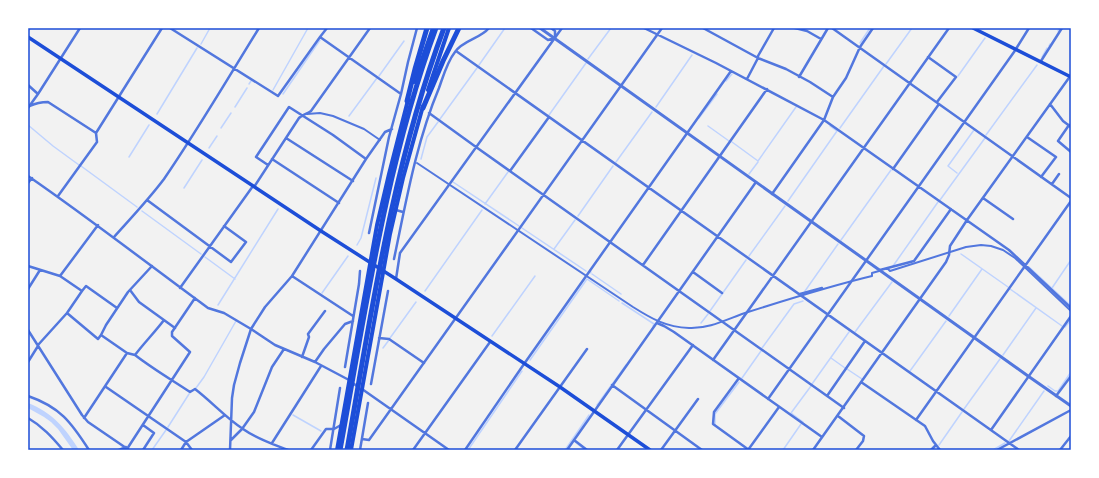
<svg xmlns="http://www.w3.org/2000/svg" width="1099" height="478" viewBox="0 0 1099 478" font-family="'Exo 2',sans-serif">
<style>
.water{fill:#bfd3fe}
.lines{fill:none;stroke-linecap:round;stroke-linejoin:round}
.stream{stroke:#bfd3fe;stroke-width:1.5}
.pedestrian{stroke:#5277de;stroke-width:2}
.minor{stroke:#5277de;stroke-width:2.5}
.tertiary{stroke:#5277de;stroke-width:3}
.secondary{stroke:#1d4ed8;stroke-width:3.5}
.primary{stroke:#1d4ed8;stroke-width:4}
.motorway{stroke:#1d4ed8;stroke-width:5}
.neatline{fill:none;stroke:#1d4ed8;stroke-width:1.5}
</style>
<rect width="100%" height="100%" fill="#f2f2f2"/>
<!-- water -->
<path class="water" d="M28 403C52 412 66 429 79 450H73L58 429 51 422 44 417 28 408Z"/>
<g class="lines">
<!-- stream -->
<path class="stream" d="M29 30 31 28
M1058 31 1060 28
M860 43 870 28
M201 44 210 28
M1049 46 1050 44
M1042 57 1047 48
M588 59 611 28
M886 64 912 28
M479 65 505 28
M379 76 404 41
M958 76 985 38
M726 81 732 74
M249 84 251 81
M273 90 308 28
M283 94 320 40
M235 107 247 88
M656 107 692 55
M157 114 197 48
M549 115 586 63
M349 116 377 78
M699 118 717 94
M440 119 477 68
M28 125 53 146 79 165
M708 126 729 141
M221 128 231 113
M840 128 884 66
M986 135 1037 65
M732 142 758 161 796 107
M209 148 217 136
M129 157 149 125
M421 159 427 137 438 122
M616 162 652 112
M81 166 137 207
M957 173 948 166 974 130
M749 174 758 162
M453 182 519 226
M184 188 202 160
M940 200 985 138
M788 201 837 131 830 126
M485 204 508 172
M142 211 201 254
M578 216 613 166
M522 228 586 271
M841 240 891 170
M357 245 361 238 376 178
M554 249 575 220
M961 254 1008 287
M749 256 785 206
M205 257 235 279
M893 266 938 202
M1029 267 1071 306
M590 273 591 272
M592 274 621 294
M1052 288 1071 260
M1010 289 1062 326
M425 291 482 210
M805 291 838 244
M322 293 348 256
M622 303 654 324 653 326
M218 305 278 209
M710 311 746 260
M949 316 982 269
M701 323 708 314
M1065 327 1071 320
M855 332 892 282
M492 336 535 276
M390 338 416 302
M383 348 389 340
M762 348 794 304 803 301
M1003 355 1036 308
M831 358 845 368
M530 360 587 279 619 301
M847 369 862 379
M910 371 946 321
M742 378 761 351
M812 384 849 332
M1048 386 1055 391H1058L1071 372
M196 388 204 377 236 321
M597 405 626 365
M964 409 1000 359
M293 415 321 431
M803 422 791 413 811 386
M715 425V414L739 382
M168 427 189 394
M1009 441 1044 391
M575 442 585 450
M939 445 962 412
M152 450 166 430
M468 450 522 371
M565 450 589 415
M783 450 801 424
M993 450 1005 443"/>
<!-- pedestrian -->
<path class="pedestrian" d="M307 114 320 113 333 116 364 129 380 140
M417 163 633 307C652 319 666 327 689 328 710 329 729 318 748 312 789 299 830 286 872 276V273L879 271
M886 269H888L890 271 966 247 981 245 991 246 1003 250 1015 258 1071 311"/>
<!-- minor -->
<path class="minor" d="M170 28 278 96 320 37
M327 28 320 37 401 94
M531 28 548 40 555 38V31L551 28
M644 28 716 63 824 120 1009 250 1071 308
M703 28 758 58 786 69 810 82 833 97
M795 28 807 31 821 39
M832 28 1071 198
M456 51 1019 450
M928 57 956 77 937 102
M1041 61 1062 28
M799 77 828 28
M747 79 758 58V56L774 28
M28 85 38 94
M1050 104 1063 121 1071 127
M30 106C36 103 41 102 48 102L96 133
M28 108 38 94 80 28
M429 113 476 147 844 408
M1069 125 1058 141 1071 152
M96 133 162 28
M1027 137 1056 157 1041 177
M286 138 353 181
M272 159 339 203
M268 165 256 157 289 107 333 135 366 159
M893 169 939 104
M510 171 549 117
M28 176C89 218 148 264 208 308L224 313 251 329 275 345 315 362 349 380 358 387
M28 183 32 178
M1052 184 1059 174
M254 187 299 118C302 115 307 114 311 111L370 28
M772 194 824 120 833 97 846 78 860 47 873 28
M58 196 97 142 96 133
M983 198 1013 219
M147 200 231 262 246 242 224 226
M396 210 403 212
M369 233 389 137 401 94 408 62 417 28
M114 237C131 218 149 199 164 179 197 131 228 78 259 28
M394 259C406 202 416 143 439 88 443 77 447 62 455 52 463 40 480 39 489 28
M643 265 767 89
M28 266 60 276 82 291 86 286 117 308
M880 270 914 261 951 209
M693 272 722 293
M60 276 98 225
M292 276 353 316
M396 279 400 253 562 28
M180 288 253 186
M28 289 40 270
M130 290 139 302 175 328
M800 294 822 288
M67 313 98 339 101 335 127 353 135 355C144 343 155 332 164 320
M657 323 664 326 674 332 822 437
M28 330 82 415 88 422 129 450
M101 335 106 325 128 292 152 266
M379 338 389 339 424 363
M38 345 67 313 82 291
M135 355C153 369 172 380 190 392L195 389C212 402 226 418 243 429 257 439 273 444 288 450
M302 357 309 337 308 334 325 311
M713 360 949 28
M28 362 38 346
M315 362 324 349 345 324 353 321
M345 367 359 284 360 271
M739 378 714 412 713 424 749 450
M861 382 925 426 933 441 940 450
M371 384 388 291
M612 385 702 450
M106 387 186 442 192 450
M362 389 449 450
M28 396C60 407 71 422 89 450
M827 396 865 341
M1056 396 1071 376
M768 399 1014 52 1029 28
M838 416 864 436 863 441 856 450
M28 418C42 426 52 437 63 450
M84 418 127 353
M916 420 1071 201
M143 425 154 433 143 450
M991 430 1071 316
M362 439 369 440 662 28
M231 440 242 429 254 412 272 367 284 349
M574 440 587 450
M272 443 321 366
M127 449 190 352 172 336V332L195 298
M119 450 126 447
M181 450 186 442 225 415
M230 450 232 398 234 385 240 363 251 329 265 307 292 276 366 159 385 132 392 129
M311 450 326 429H334L341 425
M330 450 340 388
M360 450 368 403
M413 450 490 342
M465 450 524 364 731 71
M515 450 587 349
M567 450 756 182
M617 450 693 345
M661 450 698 399
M748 450 779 407
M813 450 946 262 949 255 950 246 967 220 1071 75
M931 450 936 445
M997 450 1071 410
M1060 450 1071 436"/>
<!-- tertiary -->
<path class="tertiary" d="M540 28 1028 376 1071 406"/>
<!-- secondary -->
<path class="secondary" d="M973 28 1071 77
M28 37 321 231 396 279 560 387 650 450"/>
<!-- primary -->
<path class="primary" d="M414 82 433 28
M428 90 449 28
M337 450 377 225 389 174 408 100
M351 450 390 234 403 178 423 106"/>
<!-- motorway -->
<path class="motorway" d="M407 101 415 69 427 28
M423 108 443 61 459 28
M340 450C366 308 386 164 436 28
M347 450C372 308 393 164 444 28"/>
</g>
<!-- border -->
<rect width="1099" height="478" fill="none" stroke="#ffffff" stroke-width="58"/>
<rect x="29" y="29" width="1041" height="420" class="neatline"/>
</svg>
